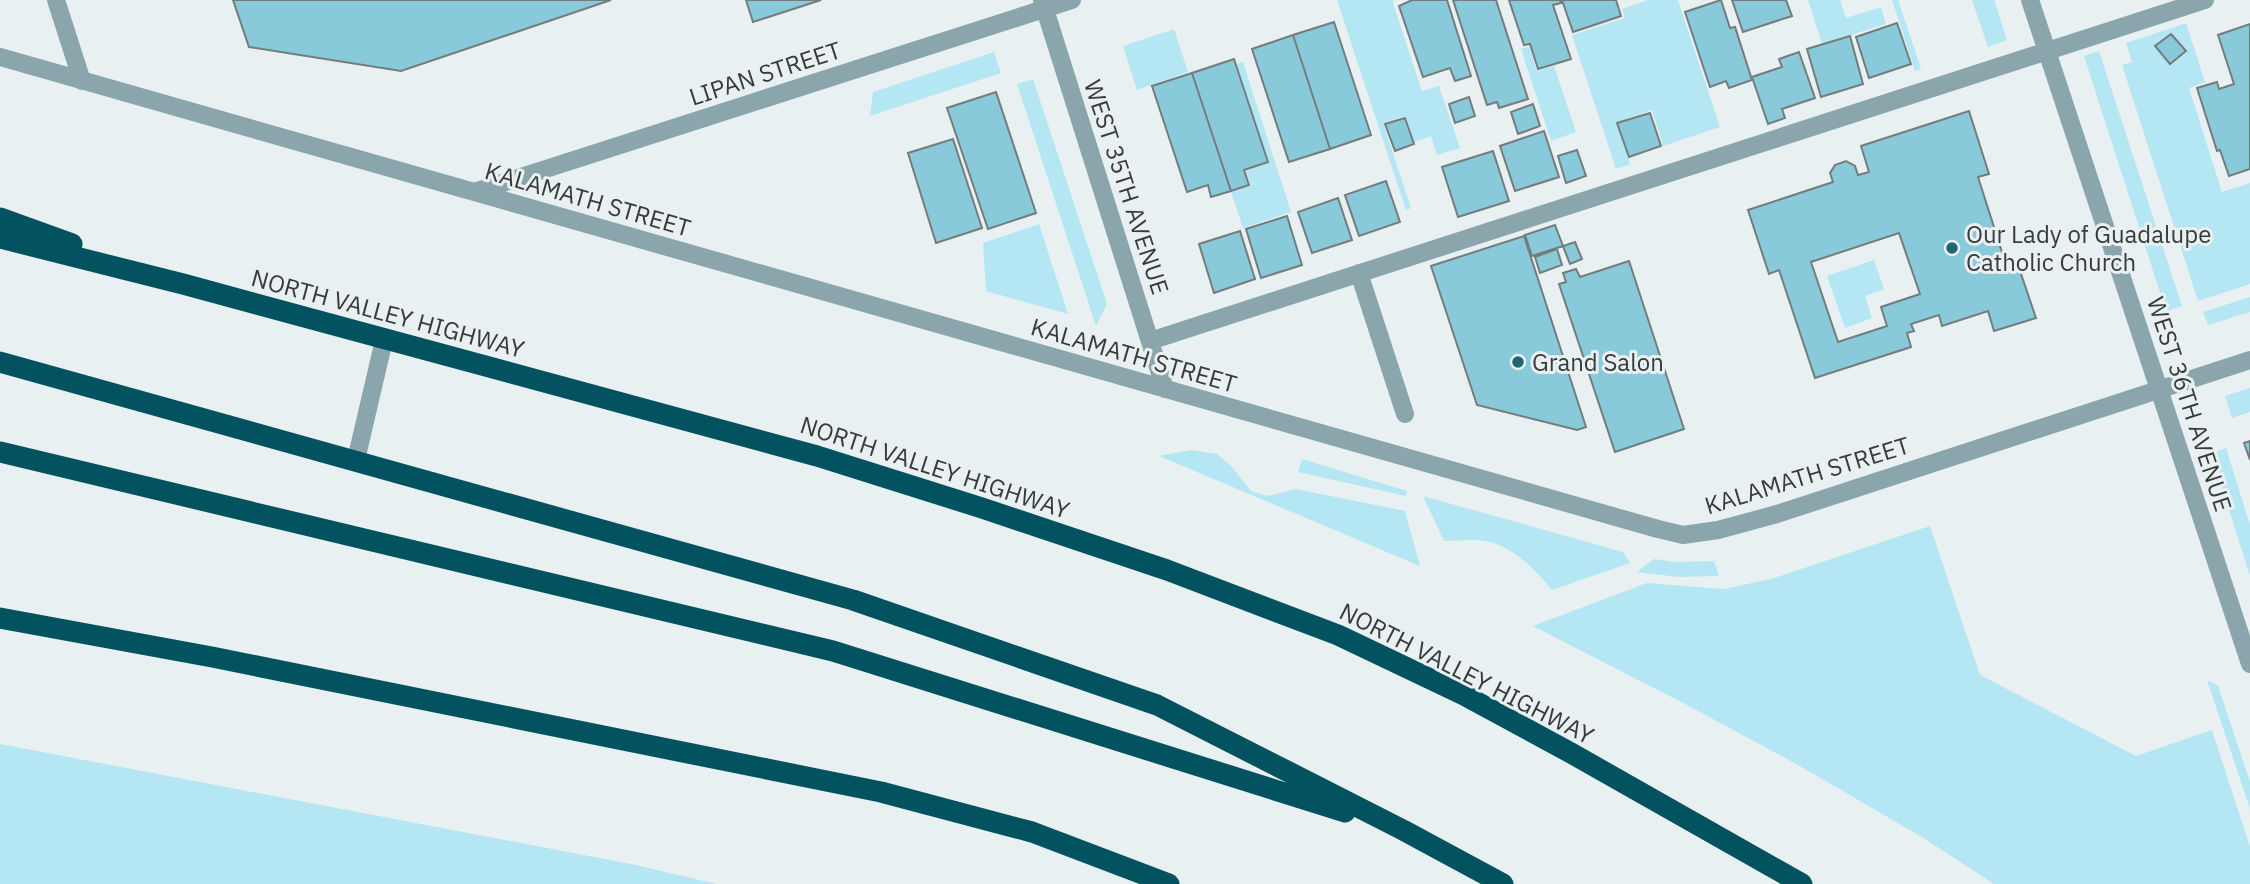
<svg xmlns="http://www.w3.org/2000/svg" width="2250" height="884" viewBox="0 0 2250 884" font-family="'IBM Plex Sans',sans-serif">
<style>
.green{fill:#b5e6f3}
.building{fill:#88cada;stroke:#747c7e;stroke-width:2;fill-rule:evenodd}
.lines{fill:none;stroke-linecap:round;stroke-linejoin:round}
.minor{stroke:#8aa5ac;stroke-width:18}
.highway{stroke:#035260;stroke-width:21}
.poi-dot{fill:#1f6575;stroke:#e8f0f2;stroke-width:2.5}
.labels{text-anchor:middle;dominant-baseline:central;stroke-width:6;stroke-linejoin:round;paint-order:stroke}
.street-label{font-size:24px;fill:#373b3c;stroke:#e8f0f2}
.poi-label{font-size:24px;fill:#373b3c;stroke:#e8f0f2;text-anchor:start}
</style>
<rect width="100%" height="100%" fill="#e8f0f2"/>
<!-- green -->
<path class="green" d="M1337 0H1394L1393 3 1422 91 1439 86 1460 148 1437 155 1431 136 1414 142 1406 116 1383 123 1411 208 1406 210Z
M1648 0H1678L1720 127 1663 146 1652 110 1617 122 1630 164 1616 169 1572 35 1625 18 1622 9Z
M1808 0H1840L1846 18 1881 7 1886 24 1822 44Z
M1892 0H1898L1921 69 1915 71Z
M1972 0H1994L2007 40 1988 47Z
M2186 23 2205 82 2189 88 2222 192 2250 183V284L2198 301 2122 65 2132 62 2126 43Z
M1174 29 1188 72 1137 90 1123 46Z
M1529 47 1537 71 1554 66 1576 132 1551 141 1521 49Z
M2099 51 2182 306 2166 311 2084 56Z
M994 52 1001 73 870 116 873 92Z
M1243 62 1291 212 1243 228 1231 192 1251 186 1246 171 1269 163 1237 64Z
M1033 79 1107 304 1096 326 1017 84Z
M1039 224 1068 314 986 291 983 243Z
M1874 260 1884 289 1865 296 1872 318 1845 328 1827 276Z
M2250 297V312L2208 325 2203 312Z
M2250 388V412L2232 418 2225 396Z
M2226 448 2250 525V576L2211 453Z
M1191 450 1217 454 1232 467 1251 491 1267 496 1296 489 1405 511 1420 566 1159 456Z
M1302 459 1407 491 1406 496 1298 472Z
M1423 496 1623 552 1630 563 1552 590C1535 570 1516 549 1490 542 1476 539 1458 541 1444 541Z
M1930 526 1980 675 2136 756 2212 730 2250 847V884H1994L1922 837 1798 765 1687 705 1533 626 1647 583 1724 589 1771 579Z
M1654 559 1677 562 1714 561 1719 576 1679 577 1637 572Z
M2207 680 2218 686 2250 782V809Z
M0 744 631 864 717 884H0Z"/>
<!-- building -->
<path class="building" d="M233 0H611L401 71 249 47Z
M746 0H821L753 22Z
M1412 0H1447L1471 76 1455 81 1450 68 1423 77 1399 6Z
M1453 0H1496L1528 99 1499 108 1497 102 1487 105Z
M1509 0H1560L1561 3 1553 5 1571 59 1538 69 1530 44 1524 45Z
M1562 0H1616L1621 16 1573 32Z
M1721 0 1730 28 1735 27 1752 80 1729 88 1726 81 1710 87 1685 12Z
M1732 0H1786L1792 16 1743 32Z
M1334 22 1371 135 1330 149 1293 35Z
M1897 23 1911 64 1869 78 1856 37Z
M2250 24V169L2229 176 2220 150 2217 151 2197 88 2217 82 2219 89 2234 84 2218 35Z
M2171 34 2186 51 2170 64 2155 46Z
M1293 35 1330 149 1289 162 1252 49Z
M1850 36 1863 84 1821 97 1807 49Z
M1799 52 1815 98 1782 109 1785 118 1768 124 1752 77 1782 67 1779 59Z
M1234 59 1268 162 1244 170 1249 185 1231 191 1192 73Z
M1192 73 1231 191 1211 197 1208 185 1187 192 1152 86Z
M996 92 1036 213 988 229 947 108Z
M1469 97 1475 116 1455 123 1449 104Z
M1533 104 1540 126 1518 134 1511 112Z
M1969 111 1989 174 1978 177 2008 271 2019 268 2036 318 1994 331 1988 311 1942 326 1939 315 1911 324 1914 331 1907 333 1911 347 1815 378 1779 270 1769 274 1748 210 1833 182 1830 173 1835 165 1846 161 1855 166 1858 175 1869 172 1861 146ZM1899 233 1920 294 1881 307 1887 326 1838 342 1811 262Z
M1650 113 1661 146 1629 157 1617 123Z
M1405 118 1414 144 1395 151 1385 124Z
M1544 131 1559 177 1515 191 1500 146Z
M953 139 982 228 936 243 908 153Z
M1577 150 1586 176 1566 183 1558 156Z
M1493 151 1509 201 1458 217 1442 167Z
M1386 181 1400 222 1359 236 1345 195Z
M1338 198 1352 240 1312 253 1298 212Z
M1287 216 1302 265 1261 278 1246 229Z
M1555 225 1563 246 1532 256 1525 235Z
M1240 231 1255 279 1214 293 1199 244Z
M1524 236 1586 427 1577 430 1477 405 1431 266Z
M1575 242 1582 259 1570 264 1563 246Z
M1557 249 1562 265 1540 273 1535 257Z
M1629 261 1684 429 1615 452 1559 284 1566 282 1563 273 1576 269 1580 277Z
M2250 441V460L2244 443Z"/>
<g class="lines">
<!-- minor -->
<path class="minor" d="M56 0 82 81
M1042 0 1165 389
M2030 0 2250 664
M0 57 1658 529 1683 535 1718 530 1777 514 2250 360
M474 192 1072 0
M1359 273 1405 414
M1150 341 2205 0
M356 460 384 340"/>
<!-- highway -->
<path class="highway" d="M0 218 72 244
M0 238 183 284 817 456 982 508 1167 570 1338 635 1464 695 1571 753 1802 884
M0 362 853 600 1157 705 1403 830 1503 884
M0 452 833 651 1345 812
M0 618 212 657 881 792 1032 832 1169 884"/>
</g>
<!-- markers -->
<g class="poi-dot">
<circle cx="1952" cy="248" r="7"/>
<circle cx="1518" cy="362" r="7"/>
</g>
<g class="labels">
<!-- street labels -->
<g class="street-label">
<text transform="translate(765 73) rotate(-18)">LIPAN STREET</text>
<text transform="translate(1127 187) rotate(72)">WEST 35TH AVENUE</text>
<text transform="translate(588 199) rotate(16)">KALAMATH STREET</text>
<text transform="translate(388 313) rotate(15)">NORTH VALLEY HIGHWAY</text>
<text transform="translate(1134 355) rotate(16)">KALAMATH STREET</text>
<text transform="translate(2190 404) rotate(72)">WEST 36TH AVENUE</text>
<text transform="translate(935 467) rotate(18)">NORTH VALLEY HIGHWAY</text>
<text transform="translate(1807 475) rotate(-17)">KALAMATH STREET</text>
<text transform="translate(1467 673) rotate(27)">NORTH VALLEY HIGHWAY</text>
</g>
<!-- poi labels -->
<g class="poi-label">
<text x="1966" y="234">Our Lady of Guadalupe<tspan x="1966" dy="28">Catholic Church</tspan></text>
<text x="1532" y="362">Grand Salon</text>
</g>
</g>
</svg>
